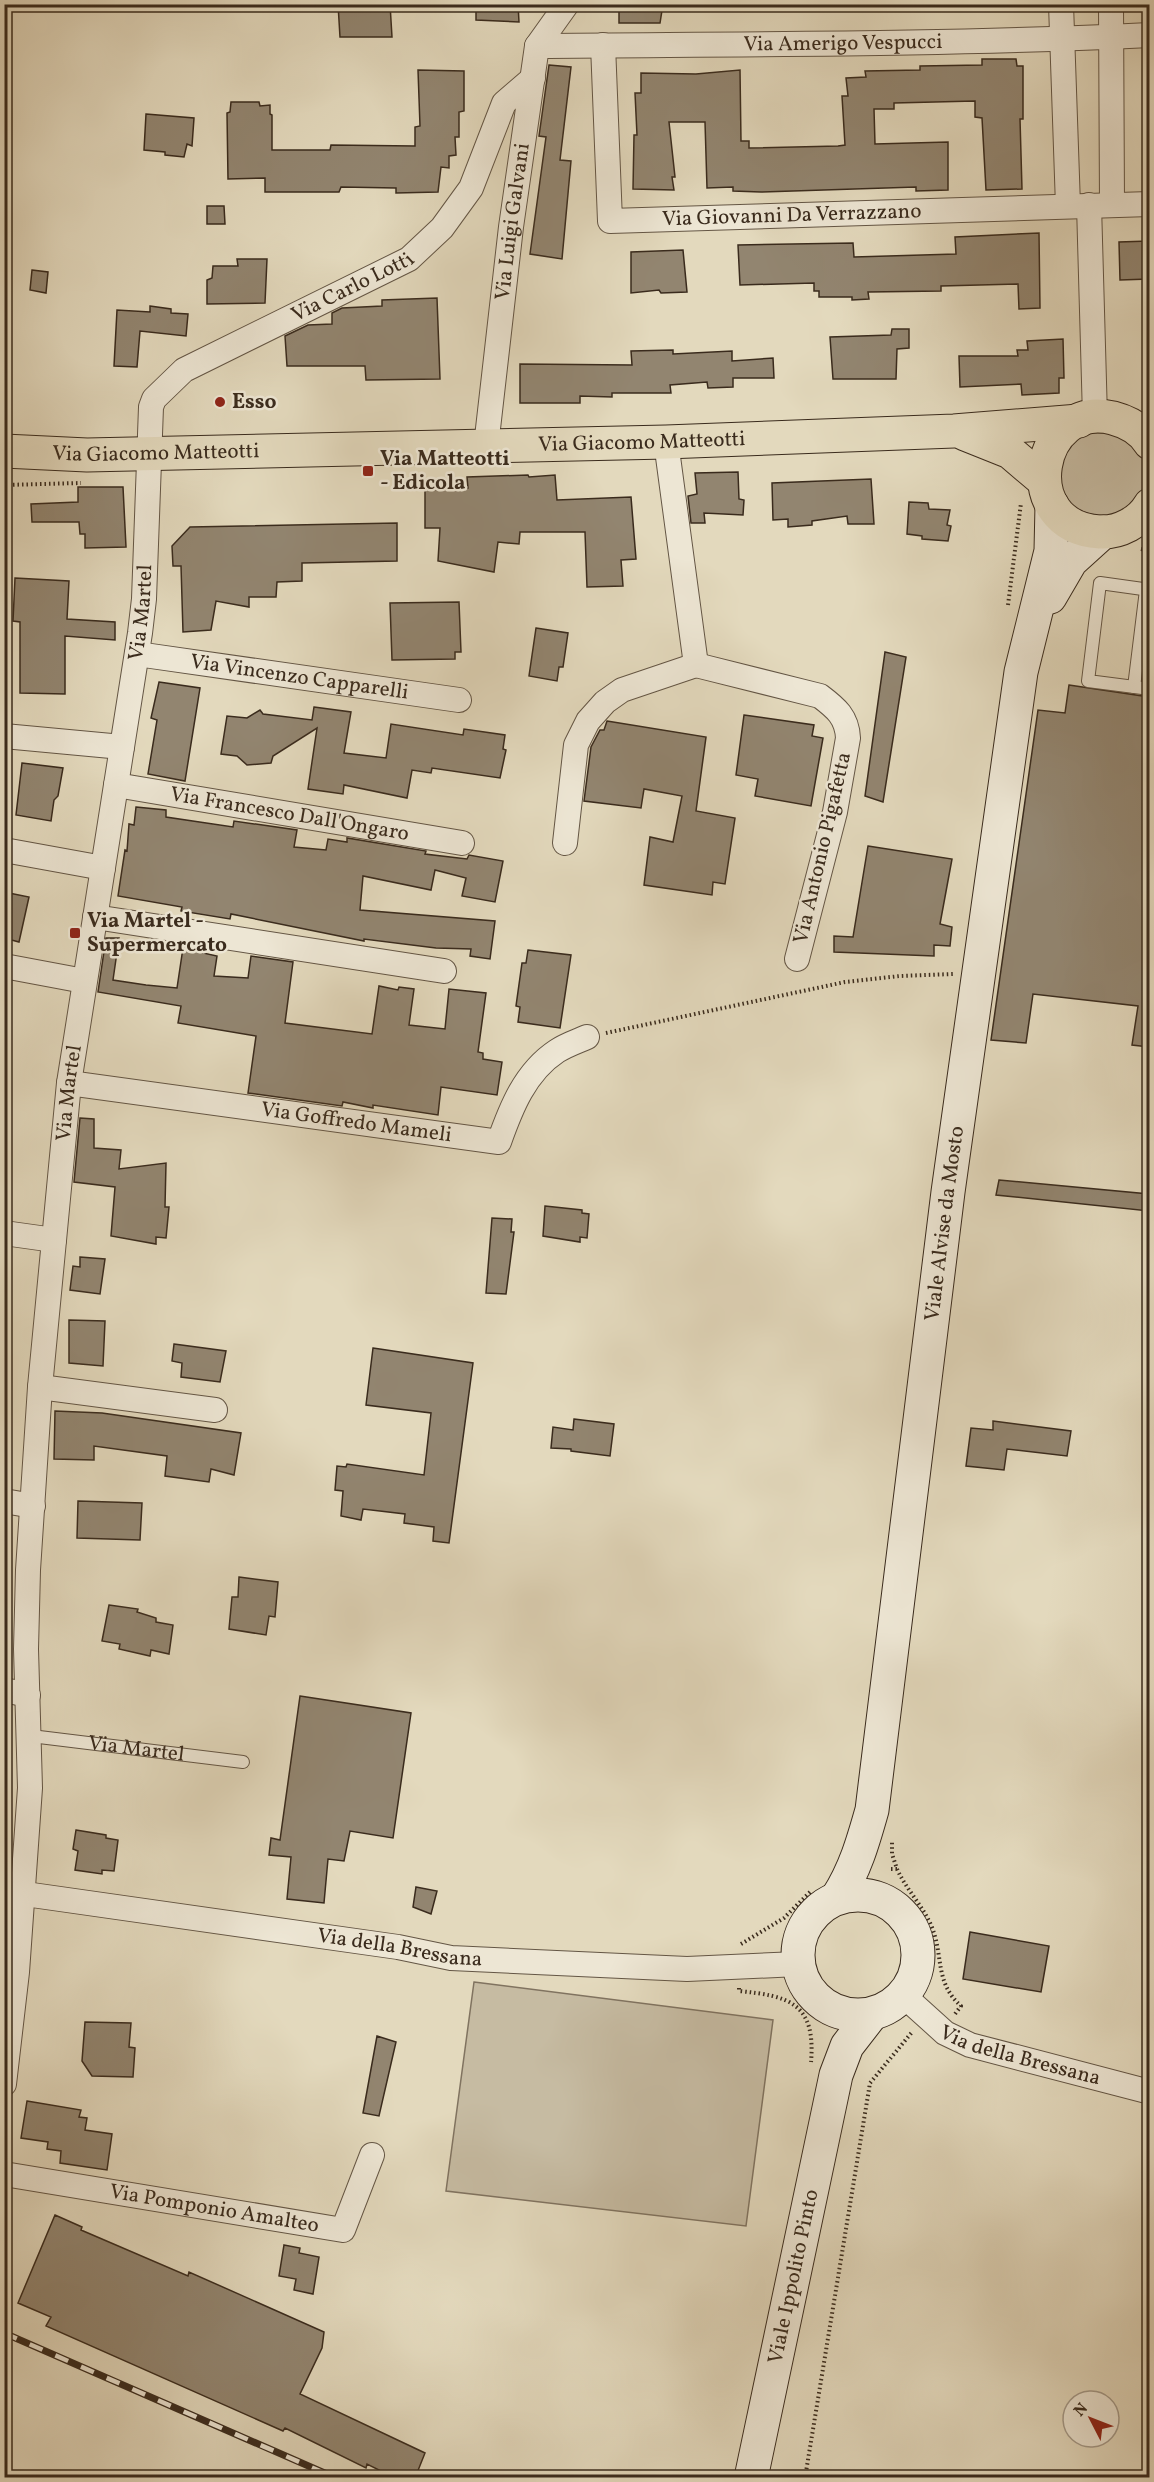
<svg xmlns="http://www.w3.org/2000/svg" width="1154" height="2482" viewBox="0 0 1154 2482" font-family="Vollkorn,serif">
<style>
.green{fill:#c6bba2;stroke:#807360;stroke-width:1.5}
.building{fill:#928570;stroke:#3a2b1d;stroke-width:1.5}
.lines{fill:none;stroke-linecap:round;stroke-linejoin:round}
.service-casing{stroke:#645645;stroke-width:14}
.minor-casing{stroke:#645645;stroke-width:26}
.secondary-casing{stroke:#3a2b1d;stroke-width:35}
.primary-casing{stroke:#3a2b1d;stroke-width:35}
.path{stroke:#3a2b1d;stroke-width:4;stroke-dasharray:1.5 3;stroke-linecap:butt}
.service{stroke:#ede6d4;stroke-width:12}
.minor{stroke:#ede6d4;stroke-width:24}
.secondary{stroke:#ede6d4;stroke-width:33}
.primary{stroke:#e3d9bd;stroke-width:33}
.rail-casing{stroke:#3a2b1d;stroke-width:7}
.rail{stroke:#ede6d4;stroke-width:4.5;stroke-dasharray:14;stroke-linecap:butt}
.poi-dot{fill:#8f2418;stroke:#ede6d4;stroke-width:2}
.labels{text-anchor:middle;dominant-baseline:central;stroke-width:5;stroke-linejoin:round;paint-order:stroke}
.street-label{font-size:21px;fill:#3a2b1d;stroke:#ede6d4}
.poi-label{font-size:21px;font-weight:bold;fill:#3a2b1d;stroke:#ede6d4;text-anchor:start}
</style>
<rect width="100%" height="100%" fill="#e3d9bd"/>
<filter id="stains"><feTurbulence type="fractalNoise" baseFrequency=".00333" numOctaves="4"/><feColorMatrix values="0 0 0 0 .2 0 0 0 0 .09 0 0 0 0 .02 0 0 0 .5 -.17"/></filter>
<radialGradient id="worn" r=".72"><stop offset=".6" stop-color="#630" stop-opacity="0"/><stop offset="1" stop-color="#630" stop-opacity=".3"/></radialGradient>
<!-- green -->
<path class="green" d="M1081 432 1123 434 1143 458 1146 474 1144 490 1136 504 1108 520 1066 506 1055 465Z
M474 1982 773 2020 746 2226 446 2191Z"/>
<!-- building -->
<path class="building" d="M338 4H390L392 37H340Z
M476 4H518L519 22 476 20Z
M619 4H663L660 23H619Z
M982 59H1016L1017 66H1023V119H1020L1022 189 986 190 982 118 975 117V101L894 103V109H874L875 144 948 142V190L916 191V187L761 192 733 191V187L707 188 705 122H669L675 177H672L674 190 633 189 634 135H637L635 93H641V73L696 74 740 70 741 141H749V148L838 146 845 145 842 96H848L846 78 866 77 865 71 920 70V66L982 65Z
M549 65 571 67 560 160 571 161 562 259 530 254 546 137 539 136Z
M418 70 464 71V111L459 112V137H455L456 155 449 156V168L441 167 438 192 396 193V188L341 187 339 192H265V178L228 179 227 113 230 112 231 102H259L260 106 270 105V114L272 115V150H330L331 145 415 146V127L420 126Z
M146 114 194 118 192 146 187 144 184 157 165 155V152L144 150Z
M207 206H224L225 224H207Z
M1039 233 1040 308 1019 309 1018 284 941 286V291L868 292 869 299 852 300V297H819V291H814V283L740 285 738 245 853 243 854 257 956 254 955 237Z
M1149 241V279L1120 280 1119 242Z
M683 250 687 292 661 293 659 290 631 293V252Z
M237 259H267L265 303 207 304V280L212 278 213 266H238Z
M32 270 48 272 46 293 30 290Z
M437 298 440 379 366 380 365 366H287L285 336 308 325 332 324V313L342 308 382 306V300Z
M150 306 171 309V313L188 314 186 336 140 331 137 367 114 366 117 310 150 312Z
M892 329H909V348L897 349 896 379H833L830 337 891 335Z
M1063 339 1064 378H1059V393L1022 395 1021 384 960 387 959 356H1018L1017 350H1028L1027 341Z
M673 350V354L732 351V361L773 358 774 378H733V387L708 388 707 382 670 385 671 393H612V397L580 396V403H520V364L632 365 631 351Z
M738 472 739 499 744 500 743 515 704 513 705 523H691L688 496 697 494 695 473Z
M528 475 529 477 555 475 557 500 631 497 636 559 621 560 623 586 587 587 585 532H520L519 544 498 542 494 572 438 561 440 528H425V490L468 488 467 477Z
M871 479 874 524H848L847 516 812 521V525L788 527V519L773 520 772 483Z
M78 487H123L126 547 85 548V534H80L79 522H32L31 504 78 502Z
M909 502 928 503 929 509 950 510 947 525 951 526 948 541 922 539V536L907 534Z
M397 523V561L302 563V581L277 582 276 597H249V607L216 601 211 630 183 632 181 566H173L172 546 190 527Z
M15 578 69 581 67 619 115 622V640L65 636V694L20 693V622L13 621Z
M459 602 461 652H455V659L392 660 390 603Z
M536 628 568 633 563 667H559L557 681 529 676Z
M885 652 906 657 883 802 865 796Z
M159 682 200 688 185 781 148 774 157 720 151 718Z
M1069 685 1149 697V1047L1132 1045 1138 1006 1033 994 1026 1043 991 1040 1038 710 1065 713Z
M314 707 351 712 344 753 386 758 391 724 463 735 464 729 505 735 503 749 506 750 500 778 432 768 431 773 412 770 407 798 344 785 343 794 308 789 317 728 273 756 271 763 247 765 237 756 221 754 227 716 247 718 260 710 263 714 312 720Z
M744 715 814 725 812 736 823 738 811 806 755 796 758 779 736 775Z
M607 721 706 737 696 811 735 818 725 884 713 882 712 895 644 885 650 837 673 842 682 796 644 789 641 808 584 801 591 747 600 730H604Z
M22 763 63 768 58 796 54 800 51 821 16 815Z
M136 807 166 810V817L233 827 234 821 297 830 294 847 326 850 328 839 347 842V838L426 851 425 854 467 859 469 855 503 861 495 902 462 896 466 878 435 870 431 890 363 876 360 910 495 921 490 959 470 956 471 949 436 948 364 939V941L231 914 230 919 181 911 182 907 118 896 125 850 127 851 129 824 134 825Z
M868 846 952 859 940 924 952 927 950 946 934 945V956L834 952V936L853 937Z
M4 892 29 897 19 942 4 938Z
M106 938H119L113 980 146 985 177 988 183 948 203 949V953L217 956 214 976 248 978 251 956 293 962 285 1023 372 1034 379 986 398 990 399 987 414 989 409 1025 445 1029 449 989 486 993 478 1052 483 1053V1059L502 1062 497 1095 441 1087 438 1115 373 1105V1108L343 1102 342 1106 248 1093 256 1036 178 1023 181 1006 98 992Z
M528 950 571 955 560 1028 518 1022 520 1007 516 1006 522 963H526Z
M80 1118 94 1119V1148L121 1150 119 1169 166 1163 165 1207H169L166 1238 156 1237V1244L111 1236 115 1187 74 1182Z
M999 1180 1149 1194V1211L996 1195Z
M545 1206 582 1210V1213L589 1214 587 1238 580 1237V1242L543 1236Z
M492 1218 512 1219 511 1232H514L506 1294 486 1293Z
M80 1257 105 1259 100 1294 70 1290 73 1266 80 1267Z
M69 1320 105 1321 103 1366 69 1363Z
M174 1344 226 1351 220 1382 181 1377 182 1363 172 1361Z
M373 1348 473 1363 449 1543 433 1541 434 1527 404 1523 405 1514 363 1509 361 1520 341 1516 343 1491 335 1490 337 1466 346 1467 347 1464 424 1475 431 1413 366 1405Z
M55 1411 102 1413 241 1433 234 1475 211 1469 209 1482 165 1476 167 1456 94 1446V1460L54 1459Z
M574 1419 614 1424 610 1456 571 1451V1449L551 1448 553 1427 573 1430Z
M993 1421 1071 1431 1067 1456 1007 1449 1004 1470 966 1466 971 1428 993 1430Z
M78 1501 142 1503 140 1540 77 1538Z
M239 1577 278 1582 275 1617 269 1616 266 1635 229 1629 232 1597H238Z
M109 1605 138 1609 137 1612 156 1618V1622L173 1625 169 1654 151 1650 150 1656 119 1649 120 1644 102 1641Z
M300 1696 411 1713 393 1838 350 1831 344 1861 328 1859 324 1903 287 1899 291 1857 269 1855 271 1838 280 1840Z
M76 1830 106 1835V1838L118 1840 114 1871 102 1870V1874L75 1870 78 1851 73 1849Z
M416 1887 437 1891 431 1914 413 1907Z
M970 1932 1049 1946 1041 1992 963 1979Z
M85 2022 131 2023 129 2047 135 2048 133 2077 92 2076 82 2061Z
M377 2036 396 2042 379 2116 363 2113Z
M27 2101 81 2110 79 2117 87 2118 85 2130 112 2134 107 2170 60 2163 61 2151 47 2149 48 2142 21 2138Z
M55 2215 82 2227 81 2230 188 2276 189 2272 324 2332 322 2348 300 2394 425 2453 415 2478H395L367 2464 366 2468 285 2428 283 2431 46 2326 51 2317 18 2303Z
M284 2245 300 2248 299 2253 319 2257 313 2294 294 2290 296 2279 279 2276Z"/>
<g class="lines">
<!-- service casing -->
<g class="service-casing">
<g id="service">
<path d="M1150 590 1100 583 1088 681 1150 689"/>
<path d="M1134 687 1146 590"/>
<path id="s1" d="M31 1736 243 1762"/>
</g>
</g>
<!-- minor casing -->
<g class="minor-casing">
<g id="minor">
<path d="M1061 4 1068 206"/>
<path d="M1111 4 1112 205"/>
<path id="s2" d="M603 45 610 221 1150 204"/>
<path id="s3" d="M537 46C741 44 946 45 1150 35"/>
<path d="M1089 205 1095 417"/>
<path id="s4" d="M486 446 511 227 537 46 567 4"/>
<path id="s5" d="M137 654 459 700"/>
<path d="M696 665 820 696C836 708 847 717 848 738L835 812 797 959"/>
<path d="M4 736 122 747"/>
<path id="s6" d="M116 785 462 843"/>
<path d="M565 843 576 745 588 721 605 702 622 690 696 665 666 442"/>
<path d="M4 850 103 868"/>
<path d="M95 917 444 971"/>
<path d="M4 966 84 981"/>
<path id="s7" d="M69 1083 499 1142C511 1108 525 1072 557 1051 566 1045 578 1041 587 1037"/>
<path d="M4 1233 54 1240"/>
<path d="M40 1387 215 1410"/>
<path d="M4 1501 33 1506"/>
<path d="M4 1690 28 1695"/>
<path id="s8" d="M4 1891 398 1947 451 1958 687 1969 798 1964"/>
<path id="s9" d="M904 1996 945 2033 970 2045 1150 2092"/>
<path id="s10" d="M4 2084 17 1972 30 1788 26 1649 28 1570 40 1387 69 1083 140 633 144 599 151 407 154 399 184 370 409 259 442 228 471 188 504 103 533 78"/>
<path id="s11" d="M4 2174 343 2230 372 2155"/>
</g>
</g>
<!-- secondary casing -->
<g class="secondary-casing">
<g id="secondary">
<path d="M1050 597 1071 561 1103 532"/>
<circle cx="858" cy="1955" r="60"/>
<path id="s12" d="M837 1898C855 1870 863 1842 872 1810L948 1192 1021 672 1051 551 1052 505"/>
<path id="s13" d="M751 2478 836 2075 847 2046 871 2015"/>
</g>
</g>
<!-- primary casing -->
<g class="primary-casing">
<g id="primary">
<path d="M965 434 1010 452 1043 480"/>
<path d="M1150 443C1142 430 1128 422 1113 418 1037 399 1013 527 1100 532 1119 533 1140 522 1150 505"/>
<path id="s14" d="M4 451 87 455 666 442 954 431 1079 421"/>
</g>
</g>
<!-- path -->
<path class="path" d="M4 485 81 483
M1141 549 1150 551
M1008 605 1021 503
M606 1033 845 982 900 976 953 974
M891 1869H897L892 1854V1841
M897 1869C906 1889 922 1905 931 1925 944 1955 934 1982 961 2006L955 2014
M741 1944 784 1918 811 1891
M739 1988V1991C789 1996 816 2003 811 2062
M805 2478 870 2083 913 2031"/>
<!-- service -->
<use href="#service" class="service"/>
<!-- minor -->
<use href="#minor" class="minor"/>
<!-- secondary -->
<use href="#secondary" class="secondary"/>
<!-- primary -->
<use href="#primary" class="primary"/>
<!-- rail casing -->
<g class="rail-casing">
<path id="rail" d="M4 2333 336 2478"/>
</g>
<!-- rail -->
<use href="#rail" class="rail"/>
</g>
<!-- markers -->
<g class="poi-dot">
<circle cx="220" cy="402" r="6"/>
<rect x="362" y="465" width="12" height="12" rx="3"/>
<rect x="69" y="927" width="12" height="12" rx="3"/>
</g>
<g class="labels">
<!-- street labels -->
<g class="street-label">
<text stroke="none"><textPath href="#s3" startOffset="306">Via Amerigo Vespucci</textPath></text>
<text stroke="none"><textPath href="#s2" startOffset="358">Via Giovanni Da Verrazzano</textPath></text>
<text stroke="none"><textPath href="#s4" startOffset="226">Via Luigi Galvani</textPath></text>
<text stroke="none"><textPath href="#s10" startOffset="1924">Via Carlo Lotti</textPath></text>
<text stroke="none"><textPath href="#s14" startOffset="638">Via Giacomo Matteotti</textPath></text>
<text stroke="none"><textPath href="#s14" startOffset="152">Via Giacomo Matteotti</textPath></text>
<text stroke="none"><textPath href="#s10" startOffset="1480">Via Martel</textPath></text>
<text stroke="none"><textPath href="#s5" startOffset="164">Via Vincenzo Capparelli</textPath></text>
<text stroke="none"><textPath href="#s6" startOffset="176">Via Francesco Dall'Ongaro</textPath></text>
<text transform="translate(823 848) rotate(-77)">Via Antonio Pigafetta</text>
<text stroke="none"><textPath href="#s10" startOffset="994">Via Martel</textPath></text>
<text stroke="none"><textPath href="#s7" startOffset="290">Via Goffredo Mameli</textPath></text>
<text stroke="none"><textPath href="#s12" startOffset="686">Viale Alvise da Mosto</textPath></text>
<text stroke="none"><textPath href="#s1" startOffset="106">Via Martel</textPath></text>
<text stroke="none"><textPath href="#s8" startOffset="400">Via della Bressana</textPath></text>
<text stroke="none"><textPath href="#s9" startOffset="134">Via della Bressana</textPath></text>
<text stroke="none"><textPath href="#s11" startOffset="213">Via Pomponio Amalteo</textPath></text>
<text stroke="none"><textPath href="#s13" startOffset="206">Viale Ippolito Pinto</textPath></text>
</g>
<!-- poi labels -->
<g class="poi-label">
<text x="232" y="402">Esso</text>
<text x="380" y="459">Via Matteotti<tspan x="380" dy="24">- Edicola</tspan></text>
<text x="87" y="921">Via Martel -<tspan x="87" dy="24">Supermercato</tspan></text>
</g>
</g>
<!-- margin -->
<rect width="1154" height="2482" fill="none" stroke="#e3d9bd" stroke-width="24"/>
<rect x="6" y="6" width="1142" height="2470" fill="none" stroke="#3a2b1d" stroke-width="3"/>
<rect x="12" y="12" width="1130" height="2458" fill="none" stroke="#3a2b1d" stroke-width="1.5"/>
<!-- north arrow -->
<g transform="translate(1091 2419) rotate(312)"><circle r="28" fill="#ede6d4" stroke="#a59b8b" stroke-width="1.5"/>
<path d="M0-4.5L10 22L0 15L-10 22Z" fill="#8f2418"/>
<text y="-9" font-size="16" font-weight="bold" text-anchor="middle" fill="#3a2b1d">N</text>
</g>
<rect width="100%" height="100%" filter="url(#stains)"/>
<rect width="100%" height="100%" fill="url(#worn)"/>
</svg>
